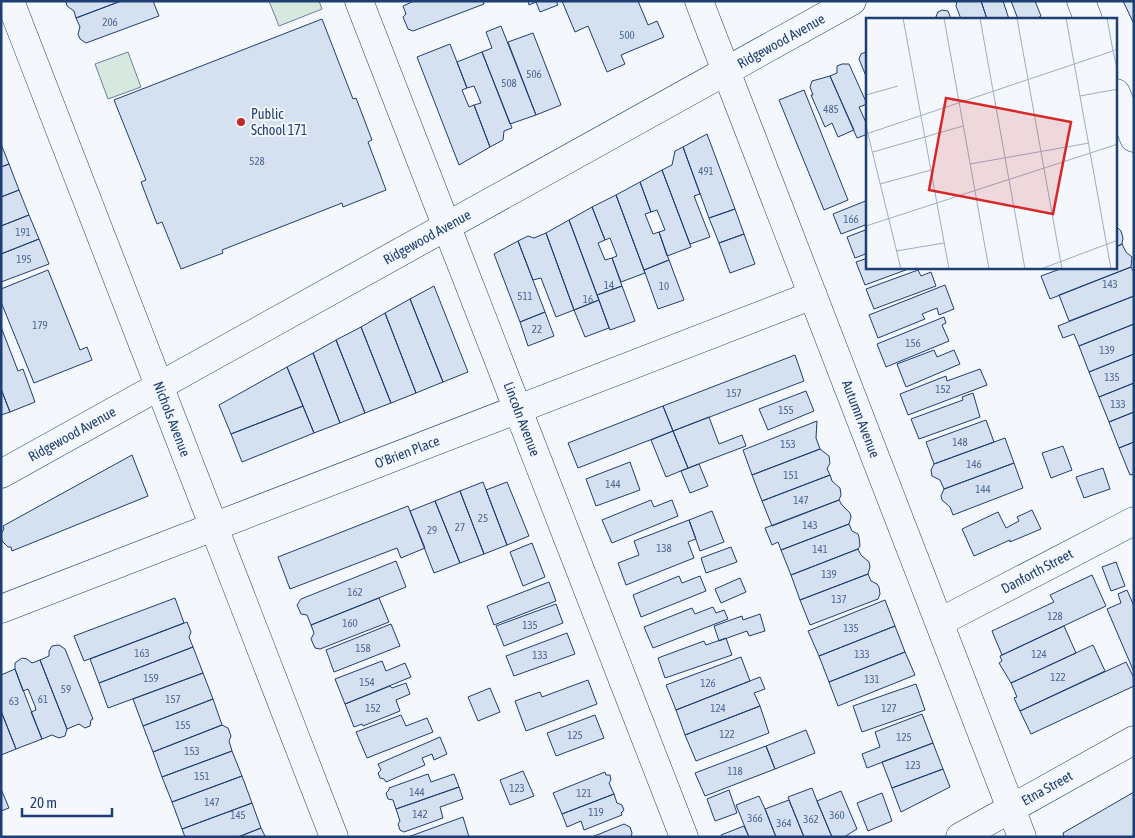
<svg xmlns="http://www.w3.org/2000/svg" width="1135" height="838" viewBox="0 0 1135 838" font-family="'Asap Condensed',sans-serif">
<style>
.pitch{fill:#d7e8df;stroke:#687fa3}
.building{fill:#d5e0f0;stroke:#1d3f73}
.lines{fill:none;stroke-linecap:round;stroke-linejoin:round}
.street-casing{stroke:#1d3f73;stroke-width:29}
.secondary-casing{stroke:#1d3f73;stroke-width:29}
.street{stroke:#f4f7fb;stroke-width:28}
.secondary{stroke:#f4f7fb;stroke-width:28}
.poi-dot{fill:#c62828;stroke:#f4f7fb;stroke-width:2}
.labels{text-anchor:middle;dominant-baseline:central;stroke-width:4;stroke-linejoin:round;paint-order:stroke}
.number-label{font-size:11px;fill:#4b6792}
.street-label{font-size:14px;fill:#1d3f73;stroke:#f4f7fb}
.poi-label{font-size:14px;fill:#1d3f73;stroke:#f4f7fb;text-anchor:start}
.inset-road{fill:none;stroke:#9eadc5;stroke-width:1}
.view{fill:#d62828;fill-opacity:0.15;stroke:#d62828;stroke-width:2.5}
.inset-edge{fill:none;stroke:#1d3f73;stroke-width:2.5}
</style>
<rect width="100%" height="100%" fill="#f4f7fb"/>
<!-- pitch -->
<path class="pitch" d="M269 1H319L322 9 279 26Z
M128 52 141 87 108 99 95 64Z"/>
<!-- building -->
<path class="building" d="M66 1H121L76 18 74 11 67 6Z
M121 1H153L159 16 86 43 80 39 78 34 80 27 76 18Z
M414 1H483L484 4 413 31 408 29 403 17 406 14 403 6Z
M528 1H556L558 5 540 12 536 2 529 5Z
M562 1H638L648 25 657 21 664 37 621 55 625 64 607 72 588 26 575 32Z
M957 1H981L987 19H961L956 6Z
M981 1H1003L1009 19H987Z
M1011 1H1035L1041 16 1036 19H1018Z
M1123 1H1134V24Z
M942 10 948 11 951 19H935L938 12Z
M322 19 353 99 356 98 372 140 368 142 386 190 343 207 342 203 222 250 223 253 181 269 162 222 157 224 141 182 146 180 114 100Z
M501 26 536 115 510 124 482 52 492 48 486 32Z
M533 33 561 105 536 115 508 42Z
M450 44 467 88 462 90 469 107 474 105 490 147 459 165 417 57Z
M482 52 512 128 504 131 503 140 490 147 474 105 481 103 474 86 467 88 457 62Z
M866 52H868V81L859 59 861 54Z
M842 64H849L867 104 859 107 868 127V134L857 138 830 76 837 73V66Z
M830 76 854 130 838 137 832 123 825 127 811 95H813L810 87 812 81Z
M804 90 848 200 824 210 779 100Z
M707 134 735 209 709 218 683 147Z
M1 144 9 164 1 167Z
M683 147 700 194 694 196 710 237 690 244 662 170 672 165 675 151Z
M9 164 19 190 1 197V167Z
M662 170 691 247 667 256 659 232 665 230 657 210 651 212 640 182Z
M640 182 651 212 645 214 653 234 659 232 669 260 644 270 616 195Z
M19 190 29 215 1 226V197Z
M616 195 645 273 621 282 612 258 617 256 610 238 605 240 592 207Z
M868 200V224L841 234 833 214Z
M592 207 605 240 598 243 605 260 612 258 622 286 597 295 569 220Z
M735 209 744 234 719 243 709 218Z
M29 215 39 239 1 254V226Z
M569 220 599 300 574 310 546 233Z
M1116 226 1121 231 1123 238 1122 244 1116 247Z
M868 229V253L855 258 847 237Z
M546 233 574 310 556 317 541 278 533 280 518 241 528 236 534 238Z
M744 234 755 264 730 273 719 243Z
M39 239 49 264 1 282V254Z
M518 241 545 312 520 322 494 254Z
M1122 244 1126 252 1132 257 1131 267 1050 299 1041 276 1063 268H1116V247Z
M868 258V268H911L865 285 856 262Z
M669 260 684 300 658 309 644 270Z
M1131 267 1134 273V296L1069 321 1059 295Z
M48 270 80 350 87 347 92 360 34 383 1 302V289Z
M918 270 921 276 931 272 936 286 874 309 866 289Z
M945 285 954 309 939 315 937 308 922 314 925 319 878 338 869 315Z
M434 286 468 372 443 382 410 299Z
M622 286 635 321 610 330 597 295Z
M1134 296V324L1079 346 1074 334 1063 338 1058 326Z
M410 299 443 382 416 393 385 313Z
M599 300 609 328 585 337 574 310Z
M545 312 554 336 528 346 520 322Z
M385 313 416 393 391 403 361 327Z
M944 317 946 323 942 325 949 341 886 367 877 344Z
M1134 324V354L1089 372 1079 346Z
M1 327 18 371 23 369 35 402 10 412 1 389Z
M361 327 391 403 365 413 336 340Z
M336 340 365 413 340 423 313 353Z
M934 350 937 357 954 350 960 364 906 387 897 364Z
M313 353 340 423 314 433 287 367Z
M1134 354V383L1099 397 1089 372Z
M795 355 804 381 673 431 663 406Z
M287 367 303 406 231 434 219 405Z
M980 369 987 385 908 415 900 394 946 376 947 381Z
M1134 383V412L1109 422 1099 397Z
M1 389 10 412 1 415Z
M806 391 814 411 768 430 759 409Z
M973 393 980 417 919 439 911 419 963 400 962 397Z
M303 406 314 433 242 462 231 434Z
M663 406 673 431 578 468 568 443Z
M1134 412V442L1119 448 1109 422Z
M709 417 719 444 742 435 746 446 688 468 673 431Z
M986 420 994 442 934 464 926 442Z
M817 421 816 438 820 449 752 475 743 450Z
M673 431 688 468 666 477 651 440Z
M1005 438 1014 463 944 489 940 480 932 476 931 470 934 464Z
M1134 442V474L1130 475 1119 448Z
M1063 446 1072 470 1051 478 1042 453Z
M820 449 829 456 830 463 827 469 830 475 762 501 752 475Z
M132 455 148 496 12 551 11 547H8L2 541 1 534 4 529 3 526Z
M630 462 640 490 596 506 586 479Z
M1014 463 1023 488 953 515 950 507 942 500 941 496 944 489Z
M699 464 708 486 690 493 681 471Z
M1103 468 1110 489 1084 498 1076 477Z
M830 475 832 481 840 488 841 495 839 500 772 526 762 501Z
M483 482 507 545 484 554 460 491Z
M507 482 529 536 507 545 486 490Z
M460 491 484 554 460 563 435 501Z
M651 500 654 507 672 500 678 516 612 543 602 520Z
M839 500 842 505 850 513 851 517 849 524 781 550 778 542 772 545 765 528Z
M435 501 460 563 434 573 410 511Z
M408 506 425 548 401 558 397 548 290 589 278 557Z
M1032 510 1041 529 1010 542V540L974 556 962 529 998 512 1006 528 1019 521 1017 517Z
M712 511 724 542 700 551 689 520Z
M689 520 696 539 688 542 694 558 626 585 618 563 639 555 634 541Z
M849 524 852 531 858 534 859 537 860 546 858 549 791 575 781 550Z
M532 543 545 577 523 586 510 552Z
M731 547 737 562 706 573 701 558Z
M858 549 861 555 869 562 870 567 868 574 800 600 791 575Z
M396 561 406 587 311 625 307 615 301 614 297 605 301 599Z
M1116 562 1125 586 1111 591 1102 567Z
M868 574 871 581 877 584 879 587 880 594 878 599 810 625 800 600Z
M1092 575 1106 606 1002 655 992 631 1054 602 1050 595Z
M679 576 682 583 700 576 706 591 641 617 633 595Z
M740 578 746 592 721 603 715 589Z
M549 582 556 601 494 625 487 606Z
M1127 590 1134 606V672L1107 609 1121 603 1118 594Z
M175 598 184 623 84 661 74 636Z
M379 598 389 622 320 649 315 648 311 639 314 633 311 625Z
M885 600 895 626 819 656 808 631Z
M556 604 563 623 504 646 496 626Z
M713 607 716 613 724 610 728 619 653 648 644 627 692 608 695 614Z
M760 614 765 631 749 636 747 631 719 641 714 626 742 616 743 620Z
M187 622 191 632 189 637 193 647 99 683 90 659Z
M391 624 400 646 334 672 326 650Z
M895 626 905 652 829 682 819 656Z
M1064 626 1076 653 1011 683 999 663 1002 661 1000 656Z
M567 633 575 654 514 676 506 656Z
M726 638 732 655 665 678 658 658 704 641 706 645Z
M59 645 65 649 93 719 91 720 90 726 85 728 79 724 67 729 40 660 49 656V651L52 646Z
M1093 645 1105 671 1020 711 1014 698 1017 697 1011 683Z
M193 647 203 673 108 708 99 683Z
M905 652 915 675 838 706 829 682Z
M741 657 750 681 676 710 666 685Z
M22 658 27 659 32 663 40 660 67 729 65 736 59 738 52 735 42 739 31 712 36 710 35 706 28 689 23 691 15 669V663Z
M382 661 386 671 405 663 411 677 345 704 335 679Z
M1126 662 1134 678V686L1031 734 1020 711Z
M15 669 42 739 16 749 1 711V675Z
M203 673 213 699 143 726 133 699Z
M760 677 765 689 754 693 760 706 685 735 676 710Z
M588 680 597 704 526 731 515 701 540 692 542 697Z
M406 683 410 694 396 700 400 711 363 726 362 724 354 727 345 704 390 686 392 688Z
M916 684 925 710 862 732 853 706Z
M490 688 500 712 478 721 468 697Z
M213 699 222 725 153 752 143 726Z
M760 706 769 733 696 761 685 735Z
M1 711 16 749 1 755Z
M922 714 933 743 867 768 862 754 880 747 875 732Z
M401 715 406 726 427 718 433 732 367 758 356 732Z
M595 715 604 738 556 756 547 733Z
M222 725 228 728 231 736 229 741 232 751 162 777 153 752Z
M806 730 815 753 775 769 766 746Z
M440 737 447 754 434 760 432 754 422 758 425 765 386 782 384 779 380 778 378 773 381 770 378 764Z
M933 743 943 769 892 788 882 762Z
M766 746 775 769 705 796 695 773Z
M232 751 242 776 172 802 162 777Z
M943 769 950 787 901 812 892 788Z
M523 771 534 796 510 805 500 780Z
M605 772 606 775H610L611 780 609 783 614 794 562 814 553 793Z
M428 774 431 782 454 774 459 787 396 809 393 800 388 799 386 793 389 790V788Z
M242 776 252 803 182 829 172 802Z
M459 787 463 799 440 807 443 818 404 832 400 830 398 824 400 821 396 809Z
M812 788 817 801 832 837H804L789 800 788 797Z
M1 789 9 808 1 811Z
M729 790 737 813 715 821 707 799Z
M841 791 857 829 844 837H832L817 801Z
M1134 792V835L1131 837H1064L1063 833Z
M882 793 892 821 868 831 857 803Z
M614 794 617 803 622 805 624 810 621 813 622 815 584 830 581 821 567 827 562 814Z
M759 796 765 809 776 837H749L736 805Z
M789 800 804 837H776L765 809Z
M252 803 261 828 238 837H185L182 829Z
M463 817 469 837H408Z
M624 824 630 827 632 833 631 837H592Z
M744 826 749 837H721V835Z
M261 828 265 836 267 837H238Z"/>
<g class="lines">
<!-- street casing -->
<g class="street-casing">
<path id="street" d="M10 1 334 837
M359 1 684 837
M699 1 1022 837
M1081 1 1088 19
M1116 93 1134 138
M1 609 813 295
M940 622 1134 521"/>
</g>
<!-- secondary casing -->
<g class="secondary-casing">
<path id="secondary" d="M1 474 852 1
M960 837 1134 740"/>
</g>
<!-- street -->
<use href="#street" class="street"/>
<!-- secondary -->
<use href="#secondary" class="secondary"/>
</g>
<!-- markers -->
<circle class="poi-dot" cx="241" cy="122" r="5"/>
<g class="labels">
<!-- number labels -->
<g class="number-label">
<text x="110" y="22">206</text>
<text x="627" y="35">500</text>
<text x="534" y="74">506</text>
<text x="509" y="83">508</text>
<text x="831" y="109">485</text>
<text x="257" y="161">528</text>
<text x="706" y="171">491</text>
<text x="851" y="219">166</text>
<text x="23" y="232">191</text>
<text x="24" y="259">195</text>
<text x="1110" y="284">143</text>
<text x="609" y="285">14</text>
<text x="664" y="286">10</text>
<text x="525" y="296">511</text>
<text x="588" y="299">16</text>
<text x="40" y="325">179</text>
<text x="537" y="329">22</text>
<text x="913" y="343">156</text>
<text x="1107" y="350">139</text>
<text x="1112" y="377">135</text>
<text x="943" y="389">152</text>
<text x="734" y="393">157</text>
<text x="1118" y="404">133</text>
<text x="786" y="410">155</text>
<text x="960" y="442">148</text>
<text x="788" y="444">153</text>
<text x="974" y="464">146</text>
<text x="791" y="475">151</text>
<text x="613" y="484">144</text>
<text x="983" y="489">144</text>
<text x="801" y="500">147</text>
<text x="483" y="518">25</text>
<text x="810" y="525">143</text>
<text x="460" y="527">27</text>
<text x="432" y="530">29</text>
<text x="664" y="548">138</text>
<text x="820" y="549">141</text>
<text x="829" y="574">139</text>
<text x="355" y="592">162</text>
<text x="839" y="599">137</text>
<text x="1055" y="616">128</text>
<text x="350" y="623">160</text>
<text x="530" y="625">135</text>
<text x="851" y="628">135</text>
<text x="363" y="648">158</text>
<text x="142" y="653">163</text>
<text x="862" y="654">133</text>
<text x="1039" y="654">124</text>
<text x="540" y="655">133</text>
<text x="1058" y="677">122</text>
<text x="151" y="678">159</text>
<text x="872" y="679">131</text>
<text x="367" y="682">154</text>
<text x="708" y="683">126</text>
<text x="66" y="689">59</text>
<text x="43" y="699">61</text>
<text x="173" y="699">157</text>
<text x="14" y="701">63</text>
<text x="373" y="708">152</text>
<text x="718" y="708">124</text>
<text x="889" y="708">127</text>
<text x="183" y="725">155</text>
<text x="727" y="734">122</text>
<text x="575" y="735">125</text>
<text x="904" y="737">125</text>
<text x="192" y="751">153</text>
<text x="913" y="765">123</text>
<text x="735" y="771">118</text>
<text x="202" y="776">151</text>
<text x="517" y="788">123</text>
<text x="417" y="792">144</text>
<text x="584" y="793">121</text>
<text x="212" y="802">147</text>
<text x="596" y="812">119</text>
<text x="420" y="814">142</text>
<text x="238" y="815">145</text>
<text x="837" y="815">360</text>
<text x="755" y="818">366</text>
<text x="811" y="819">362</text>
<text x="784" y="823">364</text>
</g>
<!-- street labels -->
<g class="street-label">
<text transform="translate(781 41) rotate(-29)">Ridgewood Avenue</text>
<text transform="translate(427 237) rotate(-29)">Ridgewood Avenue</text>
<text transform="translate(172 419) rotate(69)">Nichols Avenue</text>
<text transform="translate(522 419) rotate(69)">Lincoln Avenue</text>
<text transform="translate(861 419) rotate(69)">Autumn Avenue</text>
<text transform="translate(72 434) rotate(-29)">Ridgewood Avenue</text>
<text transform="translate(407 452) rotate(-21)">O'Brien Place</text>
<text transform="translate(1037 571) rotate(-28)">Danforth Street</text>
<text transform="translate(1047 788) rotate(-29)">Etna Street</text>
</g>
<!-- poi labels -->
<g class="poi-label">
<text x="251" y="114">Public<tspan x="251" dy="16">School 171</tspan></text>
</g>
</g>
<!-- overview -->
<g transform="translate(866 18)">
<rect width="251" height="251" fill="#f4f7fb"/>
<path class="inset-road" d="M37 0 83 251M78 0 123 251M114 0 159 251M151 0 196 251M200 0 245 251M241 0 247 33 252 30M0 77 32 68M214 78 252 71M0 108 35 251M0 116 247 33 252 55M7 134 97 108M104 146 223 125M14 166 65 152M0 208 252 126M30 233 78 225M175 251 252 222"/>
<path class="view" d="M80 80 205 104 187 196 63 172Z"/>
<rect width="251" height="251" class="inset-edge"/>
</g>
<!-- border -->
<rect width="1135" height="838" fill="none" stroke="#1d3f73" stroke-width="5"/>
<!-- scale -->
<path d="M22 808v8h90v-8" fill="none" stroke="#1d3f73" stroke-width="2.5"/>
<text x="30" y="808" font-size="15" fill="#1d3f73" stroke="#f4f7fb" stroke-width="4" paint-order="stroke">20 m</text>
</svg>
